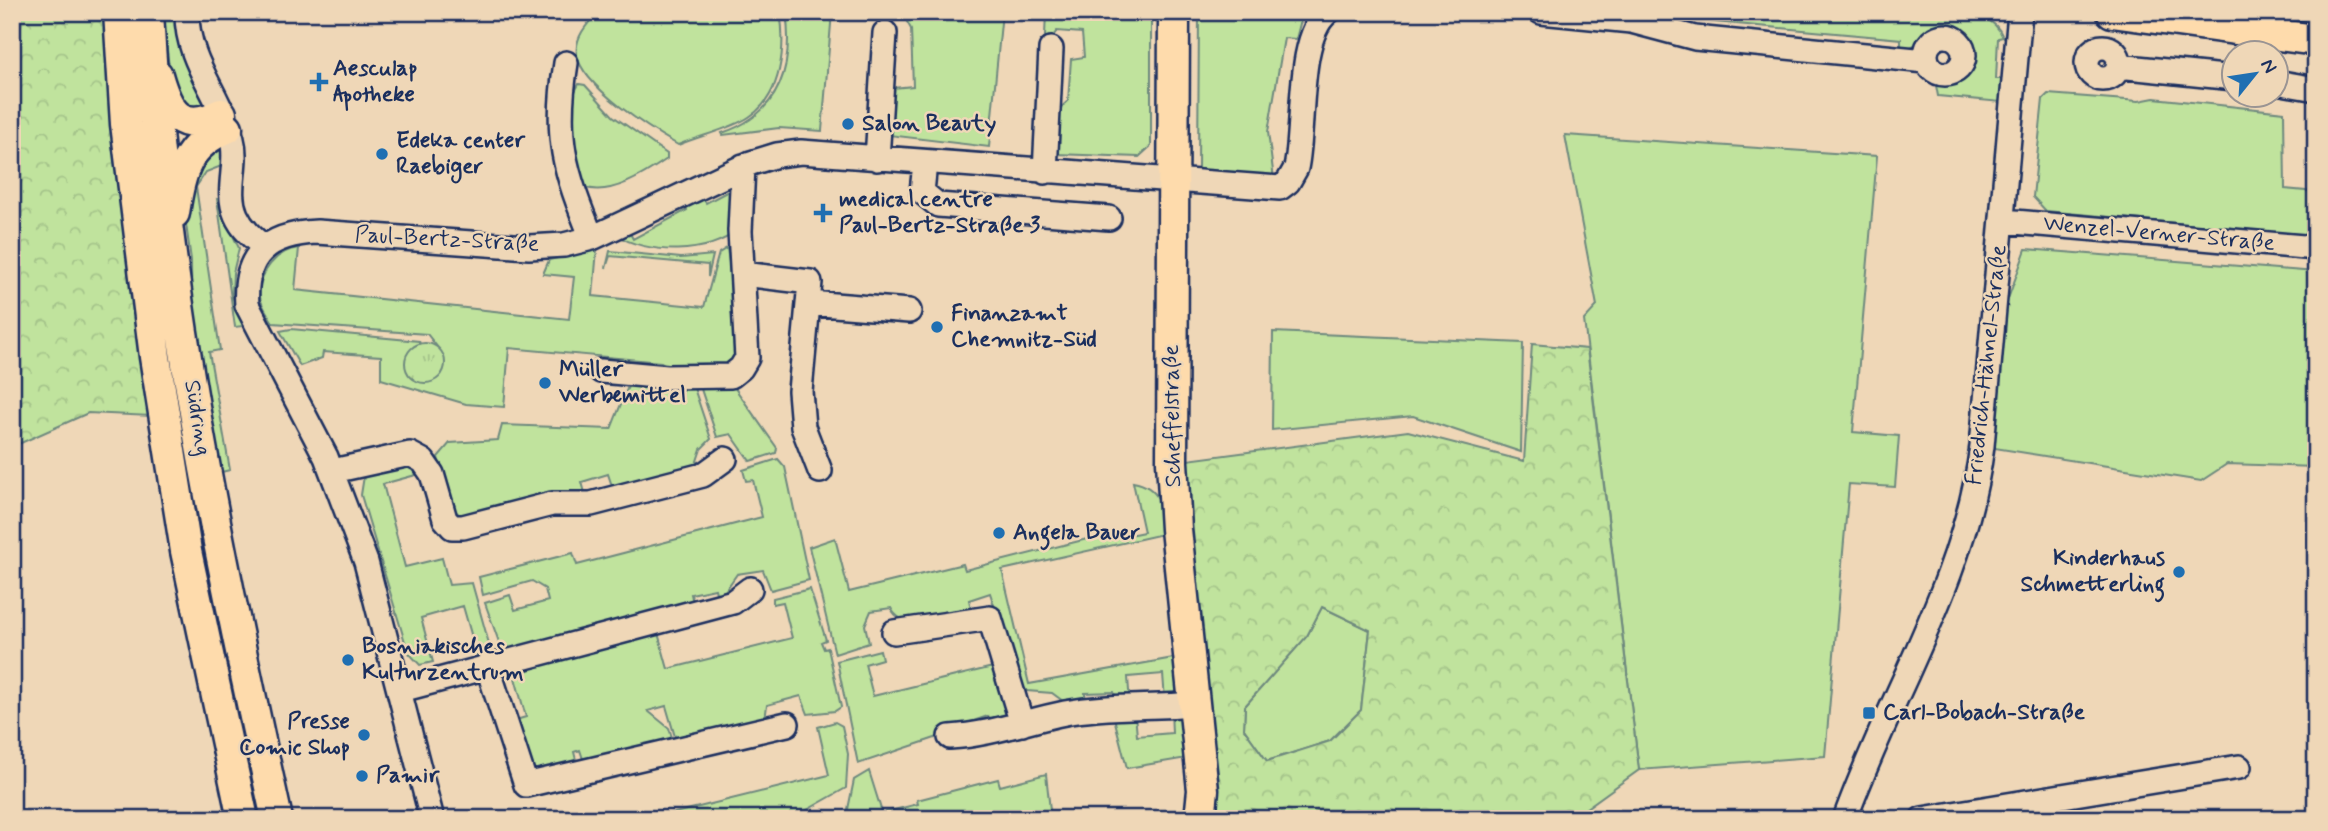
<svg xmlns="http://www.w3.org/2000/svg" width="2328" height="831" viewBox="0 0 2328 831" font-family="Mynerve,sans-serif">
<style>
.grass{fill:#c0e39d;stroke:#6e897e;stroke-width:2}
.forest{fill:url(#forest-crowns);stroke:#6e897e;stroke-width:2;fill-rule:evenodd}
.park{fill:url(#park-tufts);stroke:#6e897e;stroke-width:2}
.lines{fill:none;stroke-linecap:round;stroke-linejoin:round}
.minor-casing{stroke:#1b2f5e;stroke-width:28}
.major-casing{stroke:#1b2f5e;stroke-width:35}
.minor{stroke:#efd7b7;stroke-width:23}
.major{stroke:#fedbac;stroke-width:30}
.poi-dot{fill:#1f6fb2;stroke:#efd7b7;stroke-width:2.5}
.labels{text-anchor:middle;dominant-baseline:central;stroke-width:5;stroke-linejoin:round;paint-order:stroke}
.poi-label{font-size:23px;font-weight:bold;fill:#1b2f5e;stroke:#efd7b7;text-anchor:start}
.street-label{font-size:23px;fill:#1b2f5e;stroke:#efd7b7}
</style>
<defs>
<pattern id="forest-crowns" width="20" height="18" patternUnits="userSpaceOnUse" patternTransform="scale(1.75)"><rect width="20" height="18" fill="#c0e39d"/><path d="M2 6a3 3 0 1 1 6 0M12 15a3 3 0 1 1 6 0" fill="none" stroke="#a4c38a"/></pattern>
<pattern id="park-tufts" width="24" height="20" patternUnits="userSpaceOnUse" patternTransform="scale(1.75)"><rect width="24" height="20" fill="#c0e39d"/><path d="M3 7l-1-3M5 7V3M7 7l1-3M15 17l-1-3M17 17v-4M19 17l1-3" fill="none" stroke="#a4c38a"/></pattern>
</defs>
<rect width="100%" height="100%" fill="#efd7b7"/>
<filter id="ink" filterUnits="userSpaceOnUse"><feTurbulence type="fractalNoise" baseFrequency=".0143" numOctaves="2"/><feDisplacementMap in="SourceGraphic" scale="14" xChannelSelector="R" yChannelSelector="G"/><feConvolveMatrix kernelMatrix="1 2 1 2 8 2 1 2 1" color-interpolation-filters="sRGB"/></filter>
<g filter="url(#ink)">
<!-- grass -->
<path class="grass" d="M163 12H179L209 110 206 118 172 96Z
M598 12H780C786 47 782 96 749 117 731 129 699 136 678 145 651 130 582 86 577 55 574 38 587 24 598 12Z
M786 12H832L822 131 779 128 723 135 722 133C779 114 794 68 786 12Z
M882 12H1002L989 147 880 134 884 112 892 111 893 88 913 86 911 29 906 20 882 21Z
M1046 12H1151V146L1139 157 1056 154 1058 110 1068 101 1071 59 1084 57 1082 33 1057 31 1049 41 1045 36Z
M1199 12H1303L1296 39 1284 38 1268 132 1274 179 1198 170Z
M1678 12H1952C1974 15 1993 14 2003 37L1998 38 1996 79H2003L2001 102 1938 96 1935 80H1954C1969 70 1973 58 1966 41L1952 30C1930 28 1921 47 1901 50V39L1693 20Z
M2195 12H2316V30Z
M579 84 585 85 613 116 667 154V159C645 174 610 197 584 187L568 146 572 97Z
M2048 94 2139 101 2154 98 2284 112 2285 189 2316 192V236L2046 211 2033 197 2043 99Z
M1565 135 1877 156 1853 432 1899 436 1895 487 1849 484 1825 756 1639 770 1584 320 1597 306Z
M225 145 224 165 206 172 196 187 220 350 209 352 230 470 217 473 192 340 191 260 183 203 198 154Z
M736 187 738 229C710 256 645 255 615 234L627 228 633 239 687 210 684 203 700 194 706 203Z
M217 199 224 200 225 219 239 248 233 273 232 295 243 326 235 327Z
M299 248 295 290 569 319 574 277 543 274 549 260 597 249 593 296 704 307 719 253 727 248 740 341 739 356 728 367 676 371 661 362 509 348 504 407 466 404 381 379V356L323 352 322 358 300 366 280 331 291 329 419 341 420 344 414 347 438 348 427 334 273 323C269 315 261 305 260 297 257 273 277 250 299 248Z
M2026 249 2316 272V467L2227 464 2201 481 1982 446 1991 346Z
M610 251 681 258 713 255 708 277V265L610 256 606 268Z
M1273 332 1523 343 1521 452 1413 416 1272 430Z
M697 377 732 384 777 448 776 453 750 461 731 434 717 437Z
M691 379 711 439 701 449 695 467 614 492 608 474 582 482 587 500 470 520C443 511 443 482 438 457L450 443 498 440 502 425 611 429 629 384Z
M778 459 785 467 809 580 771 590 763 570 737 574 718 601 715 589 691 594 694 607 504 656 485 603 510 595 515 610 548 601 545 589 532 581 483 595 479 577 573 553 577 565 762 517 753 480 746 481 743 470Z
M405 461 423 473 383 484 405 567 442 558 449 585 472 583 493 658 479 662 463 606 421 618 433 662 420 665 408 652 361 495 364 476 376 468Z
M1133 482C1161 487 1164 508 1163 534L1002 570 1029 684 1179 657 1181 683 1176 694 1165 700 1163 674 1128 677 1130 705 1117 703 1114 692 1085 693 1086 707H1071L1052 693 1027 691 1020 684 990 593 969 600 972 613C950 616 903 635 891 608L871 611 865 625 869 643 835 654 809 547 835 538 849 592 963 564 965 570 1099 536 1119 537 1144 532Z
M810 589 826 640 821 642 824 649 828 648 841 707 835 711 808 714 801 696 767 705 765 720 676 740 666 706 648 711 669 728 673 741 584 762 580 750 574 752 577 764 541 773 528 768 509 722 526 717 512 667 658 633 668 669 792 638 783 602 773 604V598Z
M1322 607 1370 630 1361 710 1330 741 1267 761 1244 729 1245 706 1307 636Z
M880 650 882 659 865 664 873 696 997 666 1012 723 999 727 988 716 965 724 953 732 858 764 837 661Z
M1171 710 1181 712 1187 758 1127 768 1113 714H1135L1137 736 1172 733Z
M835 722 842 726 848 754 846 788 791 819H650L829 775 818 727Z
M869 771 884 819H846L854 780Z
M1046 774 1051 819H889L886 812 918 804 917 800 998 779 1000 786Z"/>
<!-- forest -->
<path class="forest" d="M12 12H110L151 416 88 413 12 447Z
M1532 344 1587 349 1639 770 1571 819H1204L1172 462 1408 431 1524 461ZM1322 607 1370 630 1361 710 1330 741 1267 761 1244 729 1245 706 1307 636Z"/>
<!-- park -->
<path class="park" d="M405 363a20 20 0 1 1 40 0a20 20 0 1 1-40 0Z"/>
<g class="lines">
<!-- minor casing -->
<g class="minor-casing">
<path id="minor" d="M187 12C186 61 220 94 232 139 239 164 225 190 236 215 242 229 253 238 264 247
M1541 12 1631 21 1695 38 1926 61
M1926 55a19 19 0 1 1 38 0a19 19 0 1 1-38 0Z
M2087 63a16 16 0 1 1 32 0a16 16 0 1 1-32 0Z
M566 63C554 137 564 170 592 238
M2118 66 2234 78
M2276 82 2316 89
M877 159 885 33
M925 163 922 192 938 205 1109 218
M1045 172 1051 49
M2003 221 2316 248
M743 274 810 282 800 391 803 427 820 471
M809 303 909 311
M601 371 667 377 731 376 741 368 747 358 740 231 743 166
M333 471 410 454 423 461 432 474 445 519 452 527H463L552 504H591L703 475 725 459
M894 632 990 618 1022 724
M487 665 526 785 787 724
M401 690 733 602 750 589
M950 737C989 735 1026 721 1065 713 1107 705 1151 708 1194 704
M432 819 366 562 326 457 247 305C243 255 268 234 317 232L529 247 564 245 592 238 751 163 777 155 801 152 1280 188 1288 182 1296 168C1305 128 1296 37 1328 12
M1845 819C1890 694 1965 580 1982 446L2020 12
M1922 819 2239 767"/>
</g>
<!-- major casing -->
<g class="major-casing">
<path id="major" d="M119 12 126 124 155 357 186 551 243 819
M148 12C162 285 219 553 277 819
M1174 12 1172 462 1176 529 1203 790 1200 819
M2112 12 2316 40
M157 75C168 114 181 134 221 114
M174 213C180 171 186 145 227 128"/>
</g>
<!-- minor -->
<use href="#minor" class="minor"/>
<!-- major -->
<use href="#major" class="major"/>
</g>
</g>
<!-- markers -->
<g class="poi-dot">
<path d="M315.5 71.5h7v7h7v7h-7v7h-7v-7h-7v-7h7z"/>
<circle cx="848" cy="124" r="7"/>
<circle cx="382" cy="154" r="7"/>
<path d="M819.5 202.5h7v7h7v7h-7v7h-7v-7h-7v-7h7z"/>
<circle cx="937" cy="327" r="7"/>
<circle cx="545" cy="383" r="7"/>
<circle cx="999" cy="533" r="7"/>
<circle cx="2179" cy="572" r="7"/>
<circle cx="348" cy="660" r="7"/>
<rect x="1862" y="706" width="14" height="14" rx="3.5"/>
<circle cx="364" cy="735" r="7"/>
<circle cx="362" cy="776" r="7"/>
</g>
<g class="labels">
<!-- poi labels -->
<g class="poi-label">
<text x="333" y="69">Aesculap<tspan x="333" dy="26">Apotheke</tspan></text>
<text x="862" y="124">Salon Beauty</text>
<text x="396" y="141">Edeka center<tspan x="396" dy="26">Raebiger</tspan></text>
<text x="839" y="200">medical centre<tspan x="839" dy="26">Paul-Bertz-Straße 3</tspan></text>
<text x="951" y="314">Finanzamt<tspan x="951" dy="26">Chemnitz-Süd</tspan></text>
<text x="559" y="370">Müller<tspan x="559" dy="26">Werbemittel</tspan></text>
<text x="1013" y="533">Angela Bauer</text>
<text x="2165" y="559" text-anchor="end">Kinderhaus<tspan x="2165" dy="26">Schmetterling</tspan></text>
<text x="362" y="647">Bosniakisches<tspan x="362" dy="26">Kulturzentrum</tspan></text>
<text x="1883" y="713">Carl-Bobach-Straße</text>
<text x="350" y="722" text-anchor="end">Presse<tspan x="350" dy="26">Comic Shop</tspan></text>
<text x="376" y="776">Pamir</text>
</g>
<!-- street labels -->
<g class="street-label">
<text transform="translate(2159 234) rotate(5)">Wenzel-Verner-Straße</text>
<text transform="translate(447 240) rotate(3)">Paul-Bertz-Straße</text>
<text transform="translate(1987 365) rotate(-84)">Friedrich-Hähnel-Straße</text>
<text transform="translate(1173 416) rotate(-91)">Scheffelstraße</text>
<text transform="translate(197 418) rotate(81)">Südring</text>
</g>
</g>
<!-- margin -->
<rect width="2328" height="831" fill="none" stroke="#efd7b7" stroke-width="42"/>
<rect x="21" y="21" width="2286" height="789" fill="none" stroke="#1b2f5e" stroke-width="2.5" filter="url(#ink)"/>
<!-- north arrow -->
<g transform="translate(2255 74) rotate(60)"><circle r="33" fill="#efd7b7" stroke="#9a9493" stroke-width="2"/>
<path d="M0-5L12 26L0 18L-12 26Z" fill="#1f6fb2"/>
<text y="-10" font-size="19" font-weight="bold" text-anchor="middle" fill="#1b2f5e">N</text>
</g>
</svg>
